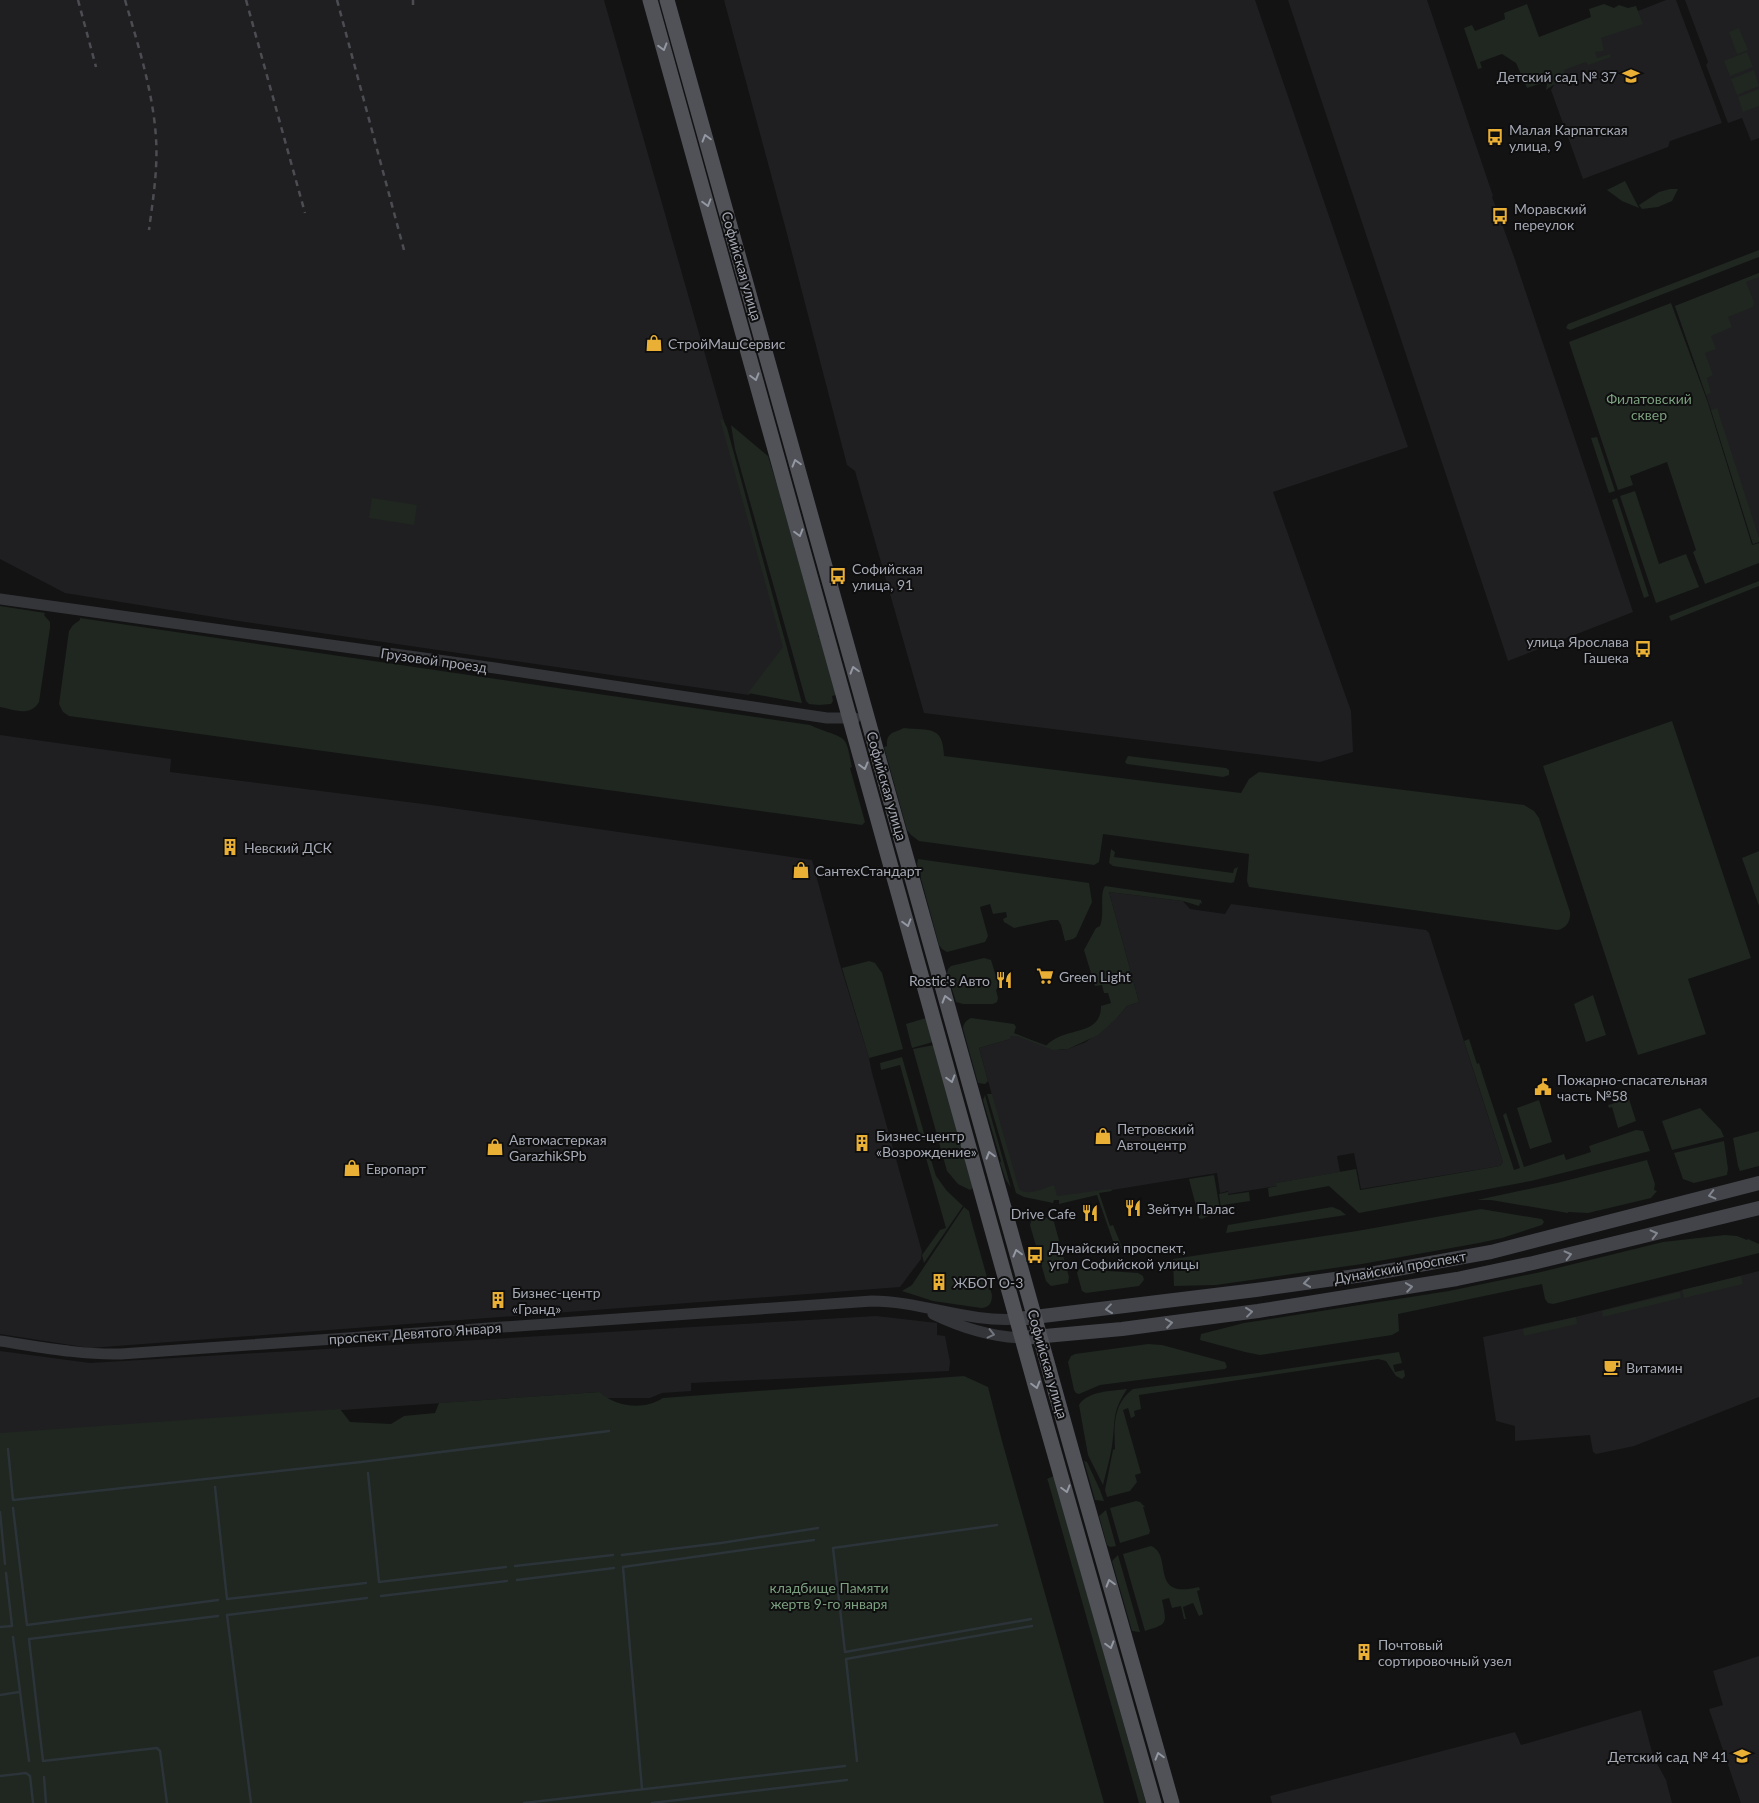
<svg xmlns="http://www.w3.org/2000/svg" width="1759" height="1803" viewBox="0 0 1759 1803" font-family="Lato,sans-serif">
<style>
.built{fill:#1f1f21}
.green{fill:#1f2720}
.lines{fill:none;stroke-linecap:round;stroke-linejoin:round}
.stream{stroke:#2c3339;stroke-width:2.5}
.tertiary{stroke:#343539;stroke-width:11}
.secondary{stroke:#424449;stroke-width:14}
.primary{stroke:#505258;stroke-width:15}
.rail{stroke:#4b4d52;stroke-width:2.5;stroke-dasharray:6 5;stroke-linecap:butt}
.oneway{stroke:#9498a2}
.oneway2{stroke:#82868f}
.oneway3{stroke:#72757d}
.labels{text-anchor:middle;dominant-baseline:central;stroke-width:4;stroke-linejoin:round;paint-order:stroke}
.poi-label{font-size:14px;fill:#a5a9b4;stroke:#0e0e0f;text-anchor:start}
.street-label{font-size:14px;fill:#a5a9b4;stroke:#0e0e0f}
.park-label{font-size:14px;fill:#7c9f7f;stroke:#0e0e0f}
</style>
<rect width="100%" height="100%" fill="#131314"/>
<!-- built -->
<path class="built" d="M0 0H604L724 421 785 650 749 695 245 622 65 593 0 559Z
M724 0H1255L1408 447 1273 492 1351 711 1353 752 1320 762 924 713 855 471 847 465 786 230Z
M1288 0H1427L1493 196 1492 197 1513 254 1633 612 1508 661Z
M1666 0H1676L1722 123 1670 141 1668 147 1583 179 1551 90 1582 33Z
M1685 0H1759V138L1751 141 1742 118 1728 123 1706 65 1708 62Z
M1759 273V542L1753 544 1711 410 1675 306Z
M0 735 171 759 170 772 431 805 812 860 839 961 869 1058 872 1073 922 1252 921 1259 900 1287 90 1348 0 1334Z
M1109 892 1183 901 1190 909 1225 914 1231 904 1426 930 1429 933 1488 1116 1503 1162 1500 1166 1361 1189 1354 1153 1337 1156 1340 1172 1277 1183V1186L1228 1194V1191L1220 1193 1217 1173 1056 1199 1023 1194 1018 1190 979 1048 1010 1039 1009 1036 1017 1035 1060 1050 1068 1049 1086 1042 1117 1018 1127 1006 1139 1002Z
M1759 1271V1397L1634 1446 1596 1454 1593 1452 1590 1435 1515 1441V1426L1496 1421 1483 1337 1575 1317Z
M876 1316 937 1323V1335L945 1336 950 1362 949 1371 691 1383V1391L662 1393 650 1398H606L600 1392 0 1434V1351L90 1363Z
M1759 1656V1803H1741L1709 1709 1723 1705 1713 1671Z
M1641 1710 1653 1756 1666 1780 1672 1803H1272L1270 1796 1515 1732 1521 1745Z"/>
<!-- green -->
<path class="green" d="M1527 4 1539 37 1591 17 1589 9 1604 4 1614 8 1619 5 1628 8 1636 6 1643 24 1601 38 1604 51 1595 52 1597 58 1610 54 1611 57 1588 65 1586 62 1564 70 1566 76 1546 90 1547 84 1545 82 1527 88 1516 63 1502 54 1480 62 1482 68 1478 69 1464 28 1472 25 1475 31 1505 19 1504 13Z
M1739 28 1748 50 1737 54 1729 32Z
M1747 52 1753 67 1730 76 1724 61Z
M1754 70 1759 86 1737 95 1731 79Z
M1759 89V106L1743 112 1738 97Z
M1625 181 1639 208 1622 201 1607 190Z
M1670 189H1678L1672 201 1658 207 1642 209 1639 205 1659 192Z
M1759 250V257L1570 330 1566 328 1568 324Z
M1759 273V277L1746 282 1754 302 1753 307 1728 317 1732 327 1711 336 1716 349 1705 353 1713 375 1707 378 1711 393 1706 395 1675 306Z
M1671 303 1708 403 1752 545 1759 543V563L1705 584 1693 552 1696 550 1667 462 1630 476 1633 485 1618 490 1569 342Z
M1717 408 1759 538V542L1753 544 1711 410Z
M720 419 723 420 727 428 802 703 748 693 783 647Z
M731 425 768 456 781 498 780 499 781 500 795 548 794 549H795L819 635 818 637H820L836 695 832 696 833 701 831 704 819 705 809 704 806 701 735 449Z
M1597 437 1615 491 1609 493 1591 438Z
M1635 491 1659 564 1686 554 1699 587 1656 603 1620 496Z
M372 498 417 505 414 525 369 518Z
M1617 498 1649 596 1644 598 1612 500Z
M1759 581V586L1671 621 1669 616Z
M0 606 45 613 44 615 50 622V628L39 702C30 717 15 710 0 707Z
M80 618 810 725C817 729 840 735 844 740 849 746 850 760 852 767L850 768 865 822 862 825 69 716 63 712 59 704 69 631 73 625 80 620Z
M1672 721 1751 958 1688 979 1706 1034 1638 1055 1543 766Z
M904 728C930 731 943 725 944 756L1241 793 1249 779 1259 772 1524 805 1534 811 1539 818 1570 912C1571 921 1566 929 1557 930L1249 887 1247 881 1249 854 1103 834 1099 862 1094 865 919 841 911 835 907 830 884 747 887 746C886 732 894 733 904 728Z
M1128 756 1226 768 1229 770V775L1223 777 1127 764 1125 762Z
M1111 849 1115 852 1114 857 1233 873 1234 869 1238 867 1234 882 1231 883 1113 866 1109 863Z
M1759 851V906L1742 858Z
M918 859 1089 883 1092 902 1076 937 1073 939 1065 941 1061 925 1058 920H1051L1014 928 1004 922 1003 919 1007 917 1006 912 993 914 990 904 980 907 988 936 985 942 947 952 942 949 939 945 917 864Z
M1105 886 1201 900 1202 904 1200 903 1199 906 1183 901 1109 892 1139 1002 1127 1006 1117 1018 1098 1035 1068 1049 1053 1050 1017 1036H1010V1039L979 1048 988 1081 985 1084 978 1083 963 1029C963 1023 967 1020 971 1018L1014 1024 1016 1027 1014 1033 1046 1046C1065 1025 1101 1038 1101 1006L1111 1003 1108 993H1104L1102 985 1095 986 1084 950 1096 928 1100 926C1105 913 1099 895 1105 886Z
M984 958 991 960 999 986 996 990 998 998 997 1002 993 1004H963L956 1002 947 973 948 969 951 966Z
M869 961 875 963 882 973 903 1049 869 1058 842 968Z
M1593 995 1606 1035 1586 1042 1574 1004Z
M926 1018 933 1042 912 1048 906 1024Z
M1469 1039 1477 1064 1479 1063 1483 1076 1514 1170 1520 1168 1503 1115 1506 1113 1524 1167 1564 1154 1566 1160 1591 1152 1589 1146 1636 1130 1643 1131 1650 1151 1531 1181 1359 1213 1329 1186 1269 1197 1268 1188 1277 1186 1276 1183 1356 1169 1360 1190 1500 1166 1503 1162 1464 1041Z
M934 1045 973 1188 970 1190 958 1184 947 1171 913 1049Z
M902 1057 926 1140H923L920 1137 900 1065 881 1070 880 1063Z
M987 1094H992L1019 1189C1027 1197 1044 1188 1054 1185L1057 1196 1111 1189 1112 1191 1099 1193 1110 1226 1113 1225 1122 1247 1139 1246 1118 1249 1115 1247 1097 1195 1059 1204V1200H1054L1053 1203 1024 1197 1016 1193Z
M985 1095 1011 1188 1006 1180 1000 1163 1001 1161 983 1100Z
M1629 1099 1636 1121 1618 1128 1612 1107 1609 1108 1608 1105Z
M1539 1100 1552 1142 1530 1149 1517 1108Z
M1700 1108 1721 1130 1724 1137 1672 1150 1662 1121Z
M1759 1131V1166L1740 1171 1738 1166 1733 1138Z
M1724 1141 1728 1169 1727 1175 1694 1183 1683 1179 1674 1153Z
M927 1147 936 1176 947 1191 963 1206 924 1263 922 1255 940 1230 946 1228 924 1151Z
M1647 1160 1655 1184 1654 1190 1657 1191 1651 1198 1588 1213 1568 1212V1213L1491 1200H1477L1557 1183Z
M1214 1175 1220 1210 1202 1219 1199 1218 1189 1179Z
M1228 1192V1195L1249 1192 1250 1201 1223 1205 1221 1209 1219 1194Z
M964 1207 969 1211 971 1220 992 1295C992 1303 989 1308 981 1308L933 1301 902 1291 912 1285Z
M1332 1207 1340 1210 1346 1215 1226 1233 1228 1225Z
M1481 1209 1542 1219 1544 1222 1542 1225 1502 1238 1479 1243 1362 1264 1216 1285 1174 1286 1173 1259 1357 1231Z
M1037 1216 1049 1218 1054 1222 1069 1277 1068 1283 1051 1286 1046 1281 1030 1225 1032 1218Z
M1725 1235 1737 1236 1747 1240 1748 1239 1759 1244V1253L1553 1304 1548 1303 1545 1299 1542 1284 1398 1314 1399 1331 1392 1335 1260 1355 1245 1352 1200 1340 1201 1334 1244 1323 1449 1291 1541 1272 1663 1242Z
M1079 1269 1138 1273 1143 1276 1144 1280 1139 1286 1086 1293 1082 1291 1077 1273Z
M1741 1276 1743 1284 1684 1298 1682 1290Z
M1680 1292 1681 1298 1603 1317 1602 1311Z
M1576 1317 1577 1324 1524 1336 1523 1329Z
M1148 1344 1162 1345 1225 1362 1227 1367 1225 1369 1100 1385 1079 1394 1076 1393 1074 1390 1068 1362 1071 1356 1075 1354Z
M1399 1352 1402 1363 1393 1365 1395 1372 1404 1370 1405 1376 1402 1379 1396 1376 1386 1361 1378 1359 1139 1395 1141 1409 1134 1411 1135 1416 1131 1418 1128 1408 1123 1410 1141 1473 1135 1475 1137 1482 1130 1491 1107 1497 1105 1490 1113 1450 1115 1449C1114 1426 1113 1404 1133 1389L1258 1373Z
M964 1376 988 1387 1002 1441 1104 1803H0V1433L340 1409 350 1422 391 1424 404 1416 435 1413 439 1403 600 1392C616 1408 645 1410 663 1398Z
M1127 1389C1111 1414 1116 1419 1112 1446 1110 1459 1106 1472 1103 1485L1088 1455 1079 1405C1087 1391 1112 1391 1127 1389Z
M1084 1461 1087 1462 1100 1490 1104 1501 1095 1500Z
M1054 1476 1146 1803H1139L1048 1481 1047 1479Z
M1136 1501 1140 1502 1145 1507H1143L1150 1531 1149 1534 1120 1543 1110 1508Z
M1106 1510 1116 1546 1110 1547 1107 1545 1099 1516Z
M1151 1546C1174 1555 1148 1600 1199 1587L1200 1590 1197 1591 1203 1614 1199 1616 1193 1603 1183 1607 1186 1619H1184L1181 1606 1172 1608 1169 1598 1162 1600C1167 1624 1168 1624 1145 1631L1123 1554Z
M1118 1555 1140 1632 1132 1631 1112 1561Z"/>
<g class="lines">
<!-- stream -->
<path class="stream" d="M8 1449 13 1500 361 1462 609 1431
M368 1473 379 1582 506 1567
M215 1487 227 1599 366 1583
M13 1508 27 1625 218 1600
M0 1512 5 1564
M997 1525 833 1548 845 1652 1031 1619
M622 1555 721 1543 818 1528
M515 1566 613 1555
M517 1580 614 1568
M381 1596 507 1581
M0 1627 12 1626 6 1573
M13 1637 29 1761
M0 1695 19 1692
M857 1761 846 1659 1032 1626
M0 1776 26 1773 30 1776 33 1803
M44 1777 46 1803
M642 1789 623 1567 814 1540
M167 1803 160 1751 157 1748 43 1761 29 1639 218 1616
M251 1803 227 1615 367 1598
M524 1803 845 1766
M652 1803 847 1780"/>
<!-- tertiary -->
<path class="tertiary" d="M0 599 495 668 827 718H855
M933 1314C960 1327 992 1337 1023 1338
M0 1341C40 1347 81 1355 121 1354L872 1301C921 1301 968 1323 1018 1319"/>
<!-- secondary -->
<path class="secondary" d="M1018 1319 1256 1290 1370 1274 1491 1252 1759 1183
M1023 1338 1122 1329 1258 1311 1457 1279 1533 1263 1759 1208"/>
<!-- primary -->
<path class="primary" d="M650 0 1037 1392 1154 1803
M667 0 1073 1455 1172 1803"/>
<!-- rail -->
<path class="rail" d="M78 0 96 67
M125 0C138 45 153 91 156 138 158 169 153 199 149 230
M246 0 305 213
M337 0 404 250
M413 0V5"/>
</g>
<!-- one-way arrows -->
<defs><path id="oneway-chevron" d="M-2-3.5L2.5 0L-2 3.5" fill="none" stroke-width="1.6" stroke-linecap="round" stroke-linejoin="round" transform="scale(1.25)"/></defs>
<g class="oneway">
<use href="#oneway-chevron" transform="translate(663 47) rotate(74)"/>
<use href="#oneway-chevron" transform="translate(706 138) rotate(-106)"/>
<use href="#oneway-chevron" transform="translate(707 203) rotate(74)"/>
<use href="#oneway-chevron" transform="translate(755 377) rotate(74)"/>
<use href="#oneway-chevron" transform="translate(796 463) rotate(-106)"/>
<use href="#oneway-chevron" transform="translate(799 533) rotate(74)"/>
<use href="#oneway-chevron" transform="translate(854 670) rotate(-106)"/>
<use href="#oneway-chevron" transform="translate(864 766) rotate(75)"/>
<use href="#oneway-chevron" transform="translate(907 923) rotate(74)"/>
<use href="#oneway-chevron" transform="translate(946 999) rotate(-106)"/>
<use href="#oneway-chevron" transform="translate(951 1079) rotate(74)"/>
<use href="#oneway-chevron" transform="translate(990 1155) rotate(-106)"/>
<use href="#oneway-chevron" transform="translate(1017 1253) rotate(-105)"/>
<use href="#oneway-chevron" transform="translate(1036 1385) rotate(75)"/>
<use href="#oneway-chevron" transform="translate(1066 1489) rotate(74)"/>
<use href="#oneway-chevron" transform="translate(1110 1583) rotate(-106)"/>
<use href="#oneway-chevron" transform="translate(1110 1645) rotate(74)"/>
<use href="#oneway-chevron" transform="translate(1159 1756) rotate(-106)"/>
</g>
<g class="oneway2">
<use href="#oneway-chevron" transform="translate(1712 1195) rotate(166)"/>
<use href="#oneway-chevron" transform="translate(1654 1234) rotate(-14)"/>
<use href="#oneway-chevron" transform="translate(1568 1255) rotate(-14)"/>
<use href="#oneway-chevron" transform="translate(1307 1283) rotate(172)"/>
<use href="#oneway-chevron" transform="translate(1409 1287) rotate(-9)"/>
<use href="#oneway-chevron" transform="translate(1109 1309) rotate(173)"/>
<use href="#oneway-chevron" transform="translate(1249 1312) rotate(-7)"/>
<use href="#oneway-chevron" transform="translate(1169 1323) rotate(-8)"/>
</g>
<use class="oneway3" href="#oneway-chevron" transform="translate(991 1334) rotate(13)"/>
<!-- icons -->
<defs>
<g id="school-bare" transform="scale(1.35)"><path d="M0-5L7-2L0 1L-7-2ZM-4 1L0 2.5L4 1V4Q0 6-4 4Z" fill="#eab035" stroke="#0e0e0f" stroke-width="2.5" paint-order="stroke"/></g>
<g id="bus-bare" transform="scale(1.35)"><path d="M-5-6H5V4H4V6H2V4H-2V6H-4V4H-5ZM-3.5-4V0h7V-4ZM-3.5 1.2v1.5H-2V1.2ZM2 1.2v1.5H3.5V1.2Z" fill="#eab035" stroke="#0e0e0f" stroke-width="2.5" paint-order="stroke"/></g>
<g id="shop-bare" transform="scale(1.35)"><path d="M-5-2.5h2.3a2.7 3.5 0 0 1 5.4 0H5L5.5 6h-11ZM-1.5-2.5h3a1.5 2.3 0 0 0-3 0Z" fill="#eab035" stroke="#0e0e0f" stroke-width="2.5" paint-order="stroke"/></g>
<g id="building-bare" transform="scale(1.35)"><path d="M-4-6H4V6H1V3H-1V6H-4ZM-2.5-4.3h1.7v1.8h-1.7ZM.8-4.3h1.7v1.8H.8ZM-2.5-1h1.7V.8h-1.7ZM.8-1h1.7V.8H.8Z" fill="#eab035" stroke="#0e0e0f" stroke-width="2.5" paint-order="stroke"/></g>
<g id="supermarket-bare" transform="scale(1.35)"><path d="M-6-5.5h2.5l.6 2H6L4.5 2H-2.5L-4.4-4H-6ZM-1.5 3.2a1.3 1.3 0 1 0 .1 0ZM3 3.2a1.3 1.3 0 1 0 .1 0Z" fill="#eab035" stroke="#0e0e0f" stroke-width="2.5" paint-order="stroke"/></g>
<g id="restaurant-bare" transform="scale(1.35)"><path d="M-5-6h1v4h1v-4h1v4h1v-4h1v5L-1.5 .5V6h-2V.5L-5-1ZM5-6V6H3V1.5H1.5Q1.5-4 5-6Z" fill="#eab035" stroke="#0e0e0f" stroke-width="2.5" paint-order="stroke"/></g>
<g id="civic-bare" transform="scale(1.35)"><path d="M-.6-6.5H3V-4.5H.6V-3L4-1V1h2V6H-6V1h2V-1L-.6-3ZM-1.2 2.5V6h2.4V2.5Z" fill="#eab035" stroke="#0e0e0f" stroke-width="2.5" paint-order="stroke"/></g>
<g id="cafe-bare" transform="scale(1.35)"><path d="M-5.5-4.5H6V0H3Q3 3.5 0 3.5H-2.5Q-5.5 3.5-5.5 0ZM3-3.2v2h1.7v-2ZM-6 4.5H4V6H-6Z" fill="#eab035" stroke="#0e0e0f" stroke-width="2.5" paint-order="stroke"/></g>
</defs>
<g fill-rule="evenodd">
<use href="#school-bare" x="1631" y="76"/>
<use href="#bus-bare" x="1495" y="137"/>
<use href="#bus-bare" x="1500" y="216"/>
<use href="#shop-bare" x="654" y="343"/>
<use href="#bus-bare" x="838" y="576"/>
<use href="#bus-bare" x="1643" y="649"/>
<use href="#building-bare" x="230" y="847"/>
<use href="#shop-bare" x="801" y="870"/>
<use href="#supermarket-bare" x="1045" y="976"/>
<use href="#restaurant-bare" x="1004" y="980"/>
<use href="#civic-bare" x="1543" y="1087"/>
<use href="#shop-bare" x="1103" y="1136"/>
<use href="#building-bare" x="862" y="1143"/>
<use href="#shop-bare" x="495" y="1147"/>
<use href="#shop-bare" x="352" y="1168"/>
<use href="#restaurant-bare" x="1133" y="1208"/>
<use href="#restaurant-bare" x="1090" y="1213"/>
<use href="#bus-bare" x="1035" y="1255"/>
<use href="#building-bare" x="939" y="1282"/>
<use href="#building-bare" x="498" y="1300"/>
<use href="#cafe-bare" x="1612" y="1367"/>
<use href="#building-bare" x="1364" y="1652"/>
<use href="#school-bare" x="1742" y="1756"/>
</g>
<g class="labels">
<!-- poi labels -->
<g class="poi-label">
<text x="1617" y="76" text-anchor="end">Детский сад № 37</text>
<text x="1509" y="129">Малая Карпатская<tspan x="1509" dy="16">улица, 9</tspan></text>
<text x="1514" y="208">Моравский<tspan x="1514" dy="16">переулок</tspan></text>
<text x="668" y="343">СтройМашСервис</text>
<text x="852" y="568">Софийская<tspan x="852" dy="16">улица, 91</tspan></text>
<text x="1629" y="641" text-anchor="end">улица Ярослава<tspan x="1629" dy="16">Гашека</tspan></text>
<text x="244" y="847">Невский ДСК</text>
<text x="815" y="870">СантехСтандарт</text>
<text x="1059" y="976">Green Light</text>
<text x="990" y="980" text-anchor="end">Rostic's Авто</text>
<text x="1557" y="1079">Пожарно-спасательная<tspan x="1557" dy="16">часть №58</tspan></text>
<text x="1117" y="1128">Петровский<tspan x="1117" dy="16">Автоцентр</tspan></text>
<text x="876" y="1135">Бизнес-центр<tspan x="876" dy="16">«Возрождение»</tspan></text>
<text x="509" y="1139">Автомастеркая<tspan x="509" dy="16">GarazhikSPb</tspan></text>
<text x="366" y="1168">Европарт</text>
<text x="1147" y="1208">Зейтун Палас</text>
<text x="1076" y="1213" text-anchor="end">Drive Cafe</text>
<text x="1049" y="1247">Дунайский проспект,<tspan x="1049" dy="16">угол Софийской улицы</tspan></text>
<text x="953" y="1282">ЖБОТ О-3</text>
<text x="512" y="1292">Бизнес-центр<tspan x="512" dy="16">«Гранд»</tspan></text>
<text x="1626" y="1367">Витамин</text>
<text x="1378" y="1644">Почтовый<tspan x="1378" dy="16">сортировочный узел</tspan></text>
<text x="1728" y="1756" text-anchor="end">Детский сад № 41</text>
</g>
<!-- street labels -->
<g class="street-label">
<text transform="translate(742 266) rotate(74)">Софийская улица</text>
<text transform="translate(434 660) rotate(8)">Грузовой проезд</text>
<text transform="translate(887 786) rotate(74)">Софийская улица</text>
<text transform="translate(1400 1267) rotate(-10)">Дунайский проспект</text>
<text transform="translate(415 1333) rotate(-4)">проспект Девятого Января</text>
<text transform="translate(1048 1364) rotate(74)">Софийская улица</text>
</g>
<!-- park labels -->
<g class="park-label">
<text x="1649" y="398">Филатовский<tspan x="1649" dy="16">сквер</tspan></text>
<text x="829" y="1587">кладбище Памяти<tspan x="829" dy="16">жертв 9-го января</tspan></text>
</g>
</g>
</svg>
